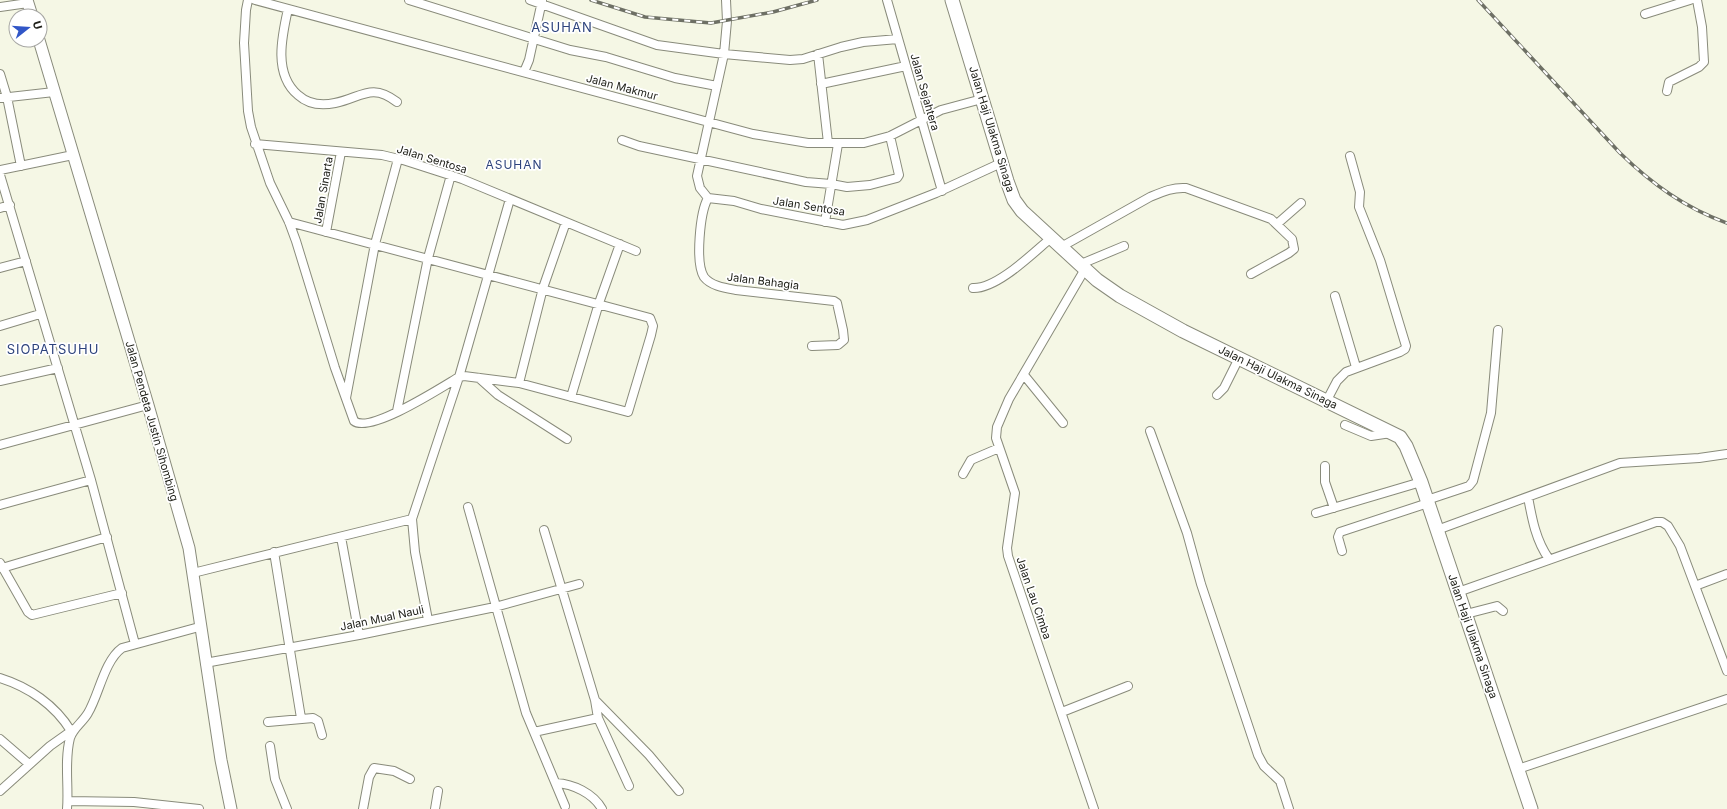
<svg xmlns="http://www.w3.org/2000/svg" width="1727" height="809" viewBox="0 0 1727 809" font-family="Inter,sans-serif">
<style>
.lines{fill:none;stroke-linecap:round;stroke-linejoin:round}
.street-casing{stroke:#898b7b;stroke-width:10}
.secondary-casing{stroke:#898b7b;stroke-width:13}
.primary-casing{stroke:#898b7b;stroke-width:15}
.street{stroke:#fff;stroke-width:8}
.secondary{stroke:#fff;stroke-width:11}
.primary{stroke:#fff;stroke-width:13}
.rail-casing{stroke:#6e7065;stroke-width:3.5}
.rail{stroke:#fff;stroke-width:2;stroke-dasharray:6;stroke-linecap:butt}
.labels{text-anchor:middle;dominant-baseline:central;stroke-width:3.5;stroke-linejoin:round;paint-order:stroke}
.street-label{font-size:11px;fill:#22231c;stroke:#fff}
.neighbourhood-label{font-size:12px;letter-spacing:1px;fill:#2d437c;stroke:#fff}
.quarter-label{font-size:13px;letter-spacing:1px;fill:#2d437c;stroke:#fff}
</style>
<rect width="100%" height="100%" fill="#f5f7e5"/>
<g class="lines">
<!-- street casing -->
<g class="street-casing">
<path id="street" d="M248 0 246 10 244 43 248 111 251 127 270 183 289 222 296 241 335 368 354 421C370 434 442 387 459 377L464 376 519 383 628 412 651 335 653 326 650 318 289 222
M255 0 753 134 808 143H864L890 136 941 110 982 99
M409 0 570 50 606 57 675 78 717 86
M530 0 657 45 724 54 790 60 803 59 841 47 863 42 898 39
M726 0 727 21 724 54 697 176 700 188 708 198 734 201 761 209 843 225 867 220 936 193 1001 163
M887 0 942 191
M0 7 28 3
M288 9C282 36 273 74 298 95 308 104 321 106 335 103 361 98 371 82 397 102
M1645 14 1690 0
M818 54 828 143
M524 72 529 60 542 1
M0 74 7 97 21 166
M821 84 906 66
M1667 91 1669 82 1699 67 1704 62 1702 27 1697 0
M0 98 54 92
M622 140 639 146 806 182 831 184 847 187 870 185 897 178 899 175 890 136
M255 144 382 155 403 160 462 179 636 251
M0 170 73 155
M0 175 91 480 135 644
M708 198C700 212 695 263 704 277 711 286 725 288 736 290L834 301 837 303 843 330 844 340 838 345 812 346
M0 208 10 205
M825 222 838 144
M1277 224 1301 203
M326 232 341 152
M1061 247 1150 197C1162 192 1173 187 1186 188L1271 219 1292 239 1294 249 1289 253 1251 274
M1081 264 1124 246
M0 268 26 261
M1085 269 1009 399 997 427 996 438 1015 493 1007 548 1008 556 1094 809
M973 288C997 289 1033 253 1051 238
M1335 296 1356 367
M0 326 40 314
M1024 375 1063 423
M479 378 498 395 567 439
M0 381 58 368
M519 383 543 288 566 222
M1217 395 1224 388 1239 358
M571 397 599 303 620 244
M346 398 375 244 398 159
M1327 400 1337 381 1346 372 1400 352 1405 349 1406 346 1380 260 1359 207 1360 192 1350 156
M397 411 428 258 451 175
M1345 425 1371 436 1391 433
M1150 431 1187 533 1201 584 1258 755 1264 766 1280 781 1289 809
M0 445 148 405
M1325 466V482L1334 508
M963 474 971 460 999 448
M1528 497C1532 519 1536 541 1549 559
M1427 500 1469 486 1473 481 1491 413 1498 330
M0 505 91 480
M468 507 526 713 565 806
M1316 513 1421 482
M544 530 595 700 598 718 629 786
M1437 530 1620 463 1699 458 1727 454
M341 537 359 635
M1342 551 1338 537 1340 532 1428 503
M274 552 301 718
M0 563 28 612 32 615 122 593
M2 568 107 537
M193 573 412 519
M1695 586 1727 574
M1458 592 1656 522H1662L1668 526 1680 546 1727 671
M1466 614 1497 606 1503 611
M428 620 415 552 412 519 459 377 510 199
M205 663 359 635 495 607 579 584
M0 678C29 687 55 705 71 731
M595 700 649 755 679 791
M1062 712 1128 686
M268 722 313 718 318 721 322 735
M534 732 598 718
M0 739 29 764
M270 746 275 779 287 809
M1518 769 1727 699
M556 783C573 784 593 793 602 809
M0 791 50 746 74 729
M68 801 134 802 199 809
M67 809C69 786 64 761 70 738 73 728 83 722 88 713 99 695 104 661 122 648L199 627
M363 809 369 777 374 768 394 771 410 779
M435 809 438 791"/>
</g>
<!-- secondary casing -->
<g class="secondary-casing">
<path id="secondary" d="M27 0 32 16
M39 40 148 405 189 548 221 760 231 809"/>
</g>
<!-- primary casing -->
<g class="primary-casing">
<path id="primary" d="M952 0 1007 181 1014 200 1022 211 1097 280 1120 296 1183 331 1400 437 1406 446 1421 482 1531 809"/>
</g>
<!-- street -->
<use href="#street" class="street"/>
<!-- secondary -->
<use href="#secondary" class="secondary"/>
<!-- primary -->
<use href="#primary" class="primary"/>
<!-- rail casing -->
<g class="rail-casing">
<path id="rail" d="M591 0 645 17 711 23 773 12 817 0
M1478 0 1620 153C1652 184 1685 208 1727 223"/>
</g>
<!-- rail -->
<use href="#rail" class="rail"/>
</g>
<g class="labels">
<!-- street labels -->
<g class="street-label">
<text transform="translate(622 87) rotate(15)">Jalan Makmur</text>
<text transform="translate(925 92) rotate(74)">Jalan Sejahtera</text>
<text transform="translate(992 129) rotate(73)">Jalan Haji Ulakma Sinaga</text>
<text transform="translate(432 159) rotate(17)">Jalan Sentosa</text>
<text transform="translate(323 190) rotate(-80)">Jalan Sinarta</text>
<text transform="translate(809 206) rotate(9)">Jalan Sentosa</text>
<text transform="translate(763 281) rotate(7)">Jalan Bahagia</text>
<text transform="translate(1278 377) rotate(26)">Jalan Haji Ulakma Sinaga</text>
<text transform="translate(152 421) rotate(74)">Jalan Pendeta Justin Sihombing</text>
<text transform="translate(1034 598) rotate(71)">Jalan Lau Cimba</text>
<text transform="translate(382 618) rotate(-12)">Jalan Mual Nauli</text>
<text transform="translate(1473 636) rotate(71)">Jalan Haji Ulakma Sinaga</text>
</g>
<!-- neighbourhood labels -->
<g class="neighbourhood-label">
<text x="514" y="164">ASUHAN</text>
</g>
<!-- quarter labels -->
<g class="quarter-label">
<text x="562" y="27">ASUHAN</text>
<text x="53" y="349">SIOPATSUHU</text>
</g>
</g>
<!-- north arrow -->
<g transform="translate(28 28) rotate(73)"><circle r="19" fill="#ffffff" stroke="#a7a7a4"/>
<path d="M0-3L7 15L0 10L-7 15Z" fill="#3156c7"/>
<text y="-6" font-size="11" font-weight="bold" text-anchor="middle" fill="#22231c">U</text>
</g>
</svg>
